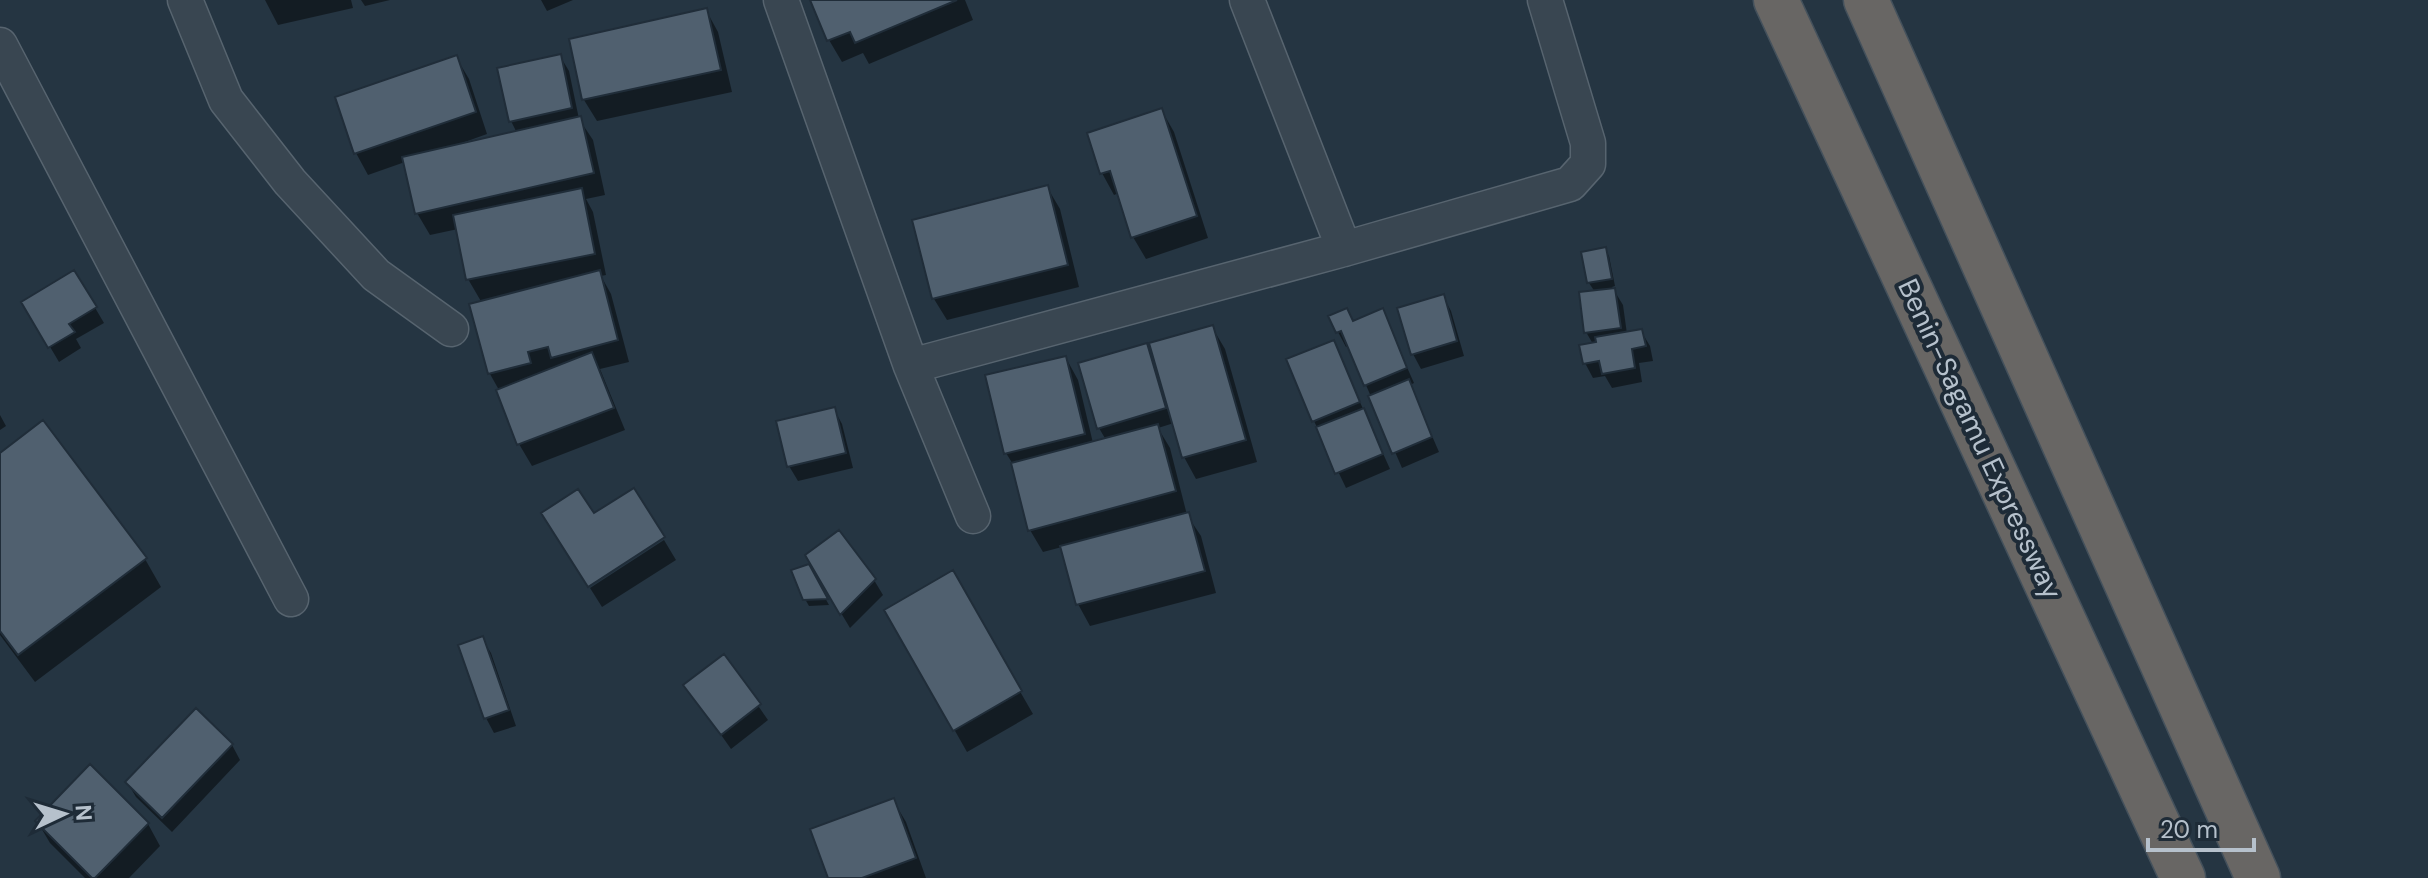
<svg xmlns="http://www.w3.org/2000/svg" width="2428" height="878" viewBox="0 0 2428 878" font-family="'DM Sans',sans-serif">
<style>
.shadow{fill:#0007}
.building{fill:#50606f;stroke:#202d39;stroke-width:2}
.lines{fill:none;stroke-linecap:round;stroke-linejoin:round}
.minor-casing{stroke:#57646f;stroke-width:37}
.trunk-casing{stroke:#44515c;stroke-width:47}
.minor{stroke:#394651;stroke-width:34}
.trunk{stroke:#686664;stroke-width:44}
.labels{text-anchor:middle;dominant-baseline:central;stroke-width:8;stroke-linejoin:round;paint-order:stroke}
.street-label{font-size:28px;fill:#b6c1cc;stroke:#1e2b37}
</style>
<rect width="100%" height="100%" fill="#253542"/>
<!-- shadow -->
<path class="shadow" d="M265 0H351L353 8 278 25Z
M361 0H390L365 6Z
M541 0H573L547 11Z
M812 0H965L973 20 869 64 863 53 842 62 829 40Z
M706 10 718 32 732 92 597 121 584 100 571 40Z
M560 56 569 71 579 119 593 140 605 195 586 199 593 212 606 275 601 276 611 294 629 362 600 369 625 430 532 466 519 444 499 390 490 374 472 306 482 303 468 279 458 229 430 235 417 213 405 162 368 175 356 153 456 57 469 79 487 134 462 143 463 145 517 133 511 121Z
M1162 111 1174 132 1208 238 1146 259 1133 237 1119 193 1114 195 1102 173Z
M1047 187 1060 209 1079 287 947 320 934 299 915 221Z
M1605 249 1609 256 1615 286 1612 287 1623 305 1627 334 1641 331 1650 346 1653 361 1639 363 1642 382 1612 388 1605 376 1593 378 1585 363 1593 344 1586 332 1595 292 1589 283 1584 253Z
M74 272 104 323 76 339 81 348 59 362 24 303Z
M1443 296 1451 311 1464 356 1421 369 1413 354Z
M1382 311 1414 383 1410 385 1439 452 1402 468 1349 346 1346 347 1338 332 1353 322Z
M1212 327 1225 349 1257 462 1196 479 1184 457 1174 423 1158 428 1170 448 1187 515 1201 536 1216 593 1090 626 1078 604 1062 547 1043 552 1030 530 1014 466 1006 453 1066 358 1078 380 1093 443 1106 440 1099 428 1146 345 1154 360Z
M1333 342 1390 469 1346 488 1314 421Z
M834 409 842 424 853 468 798 481 789 466 778 423Z
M0 415 6 426 0 430Z
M0 455 145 559 161 587 35 682 0 635Z
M664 540 676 560 602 607 590 588Z
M807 556 874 580 883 595 850 628Z
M808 567 829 605 809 606 805 599Z
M952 573 1033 714 967 752 887 611Z
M482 639 491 653 516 726 494 733 486 718Z
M724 657 768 720 731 749 686 685Z
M232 745 240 760 172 832 136 797 127 782Z
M893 800 906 822 926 878H830Z
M37 821 148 824 160 846 129 878H85L50 843Z"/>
<!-- building -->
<path class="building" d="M810 0H957L855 43 850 32 827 41Z
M707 8 721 70 582 100 569 39Z
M561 54 572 108 509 122 497 68Z
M457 55 476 112 354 154 335 97Z
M1162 108 1197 216 1131 238 1110 171 1100 174 1087 133Z
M581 116 594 173 415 214 402 157Z
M1048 185 1068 265 932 299 912 220Z
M582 188 595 254 466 280 453 215Z
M1606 247 1612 279 1587 283 1581 252Z
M74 270 97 307 69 324 75 332 48 348 21 302Z
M600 270 618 340 551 358 548 347 528 352 531 363 488 374 469 304Z
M1615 288 1621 328 1584 333 1579 292Z
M1444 294 1457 341 1411 355 1397 308Z
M1347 308 1353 321 1383 308 1407 368 1364 386 1341 331 1336 333 1328 316Z
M1213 325 1246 440 1182 458 1149 343Z
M1642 329 1646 346 1632 349 1635 368 1602 374 1599 361 1583 364 1579 345 1596 342 1595 337Z
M1334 340 1360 402 1312 422 1286 359Z
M1147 343 1166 408 1097 429 1078 363Z
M592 352 614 408 517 445 496 390Z
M1066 356 1085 434 1004 454 985 375Z
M1409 379 1432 437 1392 454 1368 396Z
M835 407 846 453 787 467 776 421Z
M1364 408 1383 454 1335 474 1316 427Z
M43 420 147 558 18 655 0 631V453Z
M1158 424 1176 491 1028 531 1011 463Z
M634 488 665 537 588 587 541 513 578 489 594 513Z
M1189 512 1205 571 1076 605 1060 546Z
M839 530 876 579 840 615 805 555Z
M809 564 828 599 803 600 791 570Z
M953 570 1022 691 953 731 884 610Z
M483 636 509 710 484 719 458 645Z
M724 654 761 704 721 735 683 685Z
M196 708 233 744 162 818 125 782Z
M90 764 149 823 95 878H92L35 821Z
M894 798 916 858 862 878H828L810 829Z"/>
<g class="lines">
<!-- minor casing -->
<g class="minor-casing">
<path id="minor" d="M185 0 226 100 290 182 376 275 451 329
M781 0 911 366 973 516
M1247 0 1344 249
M0 45 291 599
M911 366 1344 249 1570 184 1588 164V143L1545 0"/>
</g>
<!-- trunk casing -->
<g class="trunk-casing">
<path id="trunk" d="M1776 0 2183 878
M1866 0 2258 878"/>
</g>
<!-- minor -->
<use href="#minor" class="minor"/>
<!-- trunk -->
<use href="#trunk" class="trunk"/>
</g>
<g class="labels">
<!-- street labels -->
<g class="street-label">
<text transform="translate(1980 439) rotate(65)">Benin-Sagamu Expressway</text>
</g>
</g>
<!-- north arrow -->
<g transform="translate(64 814) rotate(86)" stroke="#1e2b37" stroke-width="6" paint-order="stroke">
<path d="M0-6L14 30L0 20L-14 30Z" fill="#b6c1cc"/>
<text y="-12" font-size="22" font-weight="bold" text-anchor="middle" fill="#b6c1cc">N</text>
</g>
<!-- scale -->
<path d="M2148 838v12h106v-12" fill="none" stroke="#b6c1cc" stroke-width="4"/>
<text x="2160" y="838" font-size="24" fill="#b6c1cc" stroke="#1e2b37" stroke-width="6" paint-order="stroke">20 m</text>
</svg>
